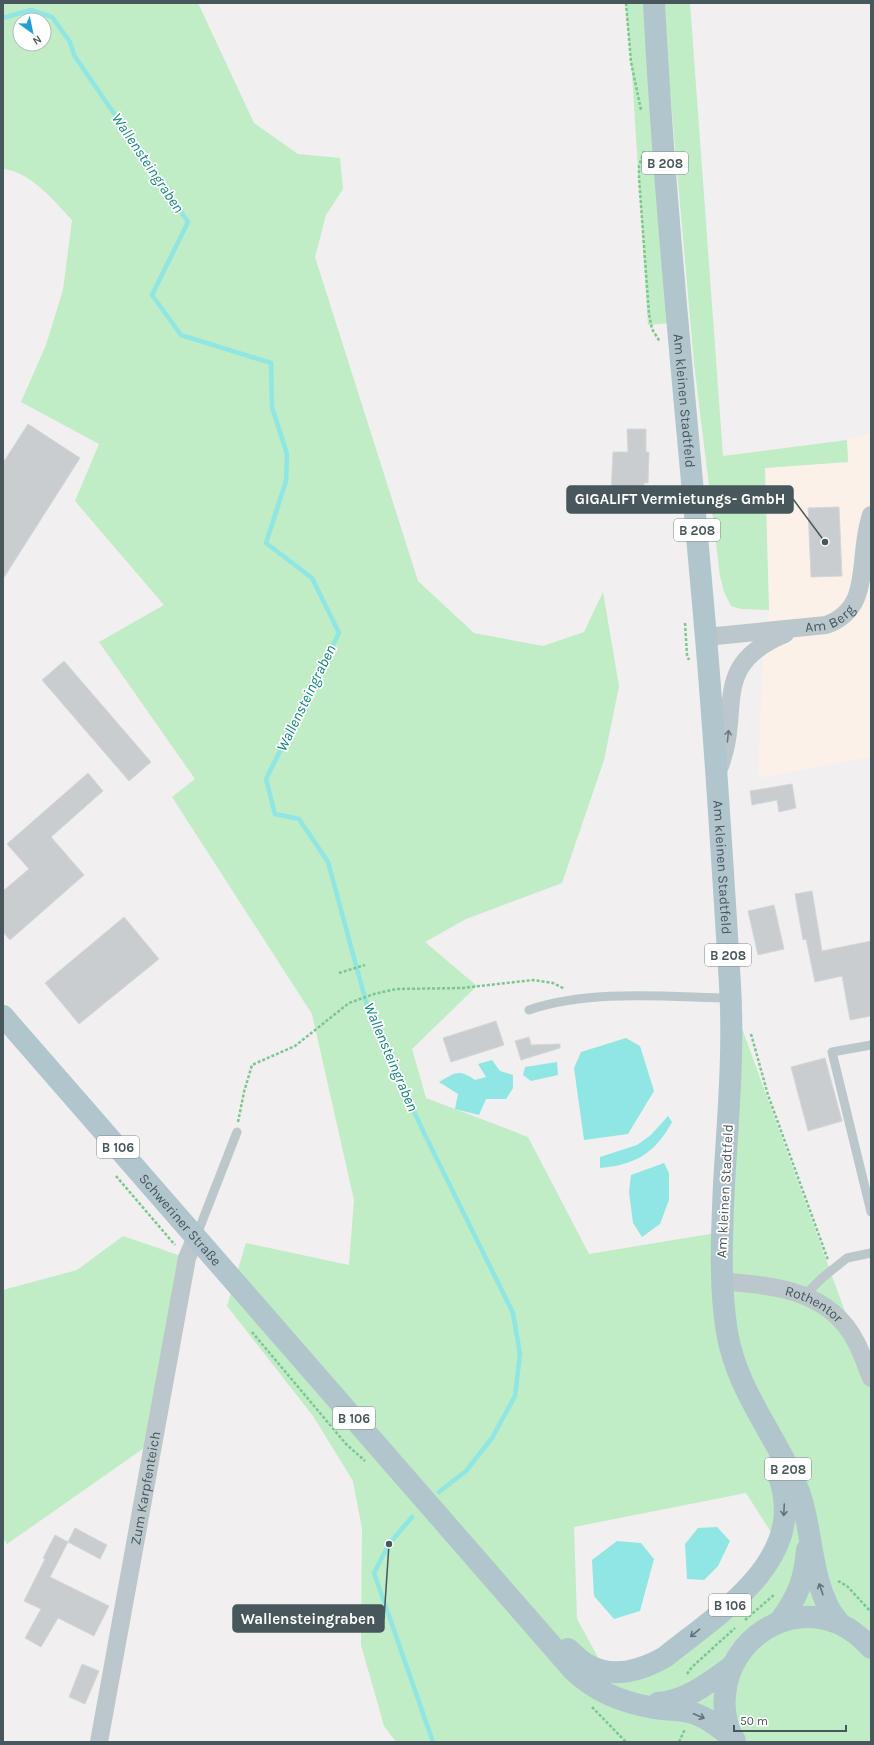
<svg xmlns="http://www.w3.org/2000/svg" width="874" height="1745" viewBox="0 0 874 1745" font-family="Karla,sans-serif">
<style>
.commercial{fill:#fbf1e9}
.green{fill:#c0ecc6;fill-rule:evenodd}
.water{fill:#90e6e2}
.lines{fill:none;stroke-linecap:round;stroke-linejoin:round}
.stream{stroke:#90e6e2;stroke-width:4.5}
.building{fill:#c9cdd0;stroke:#d3d7da}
.path{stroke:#7ac88e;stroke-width:2.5;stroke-dasharray:3 2;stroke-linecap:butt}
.service{stroke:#bbc7cb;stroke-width:9}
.minor{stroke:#bbc7cb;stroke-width:18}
.primary{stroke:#b0c5cc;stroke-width:22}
.oneway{stroke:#6a797d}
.oneway2{stroke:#627277}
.labels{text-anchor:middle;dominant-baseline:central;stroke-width:3.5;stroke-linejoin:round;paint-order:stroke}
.shield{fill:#fff;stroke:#7f898c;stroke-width:1}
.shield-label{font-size:13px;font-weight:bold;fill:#48575b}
.street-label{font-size:14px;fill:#48575b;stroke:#fff}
.water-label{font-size:15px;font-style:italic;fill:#15837f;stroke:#fff}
.leader{fill:none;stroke:#48575b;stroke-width:1.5}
.callout-dot{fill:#48575b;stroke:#fff;stroke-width:1.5}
.callout{fill:#48575b;stroke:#48575b;stroke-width:1.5}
.callout-label{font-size:15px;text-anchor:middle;font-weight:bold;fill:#fff}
</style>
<rect width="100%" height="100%" fill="#f1efef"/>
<!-- commercial -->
<path class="commercial" d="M871 433V757L758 778 763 655 769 610 765 467 848 462 847 440Z"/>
<!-- green -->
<path class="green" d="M3 3H198L254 123 298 154 340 158 343 189 326 215 315 257 418 581 474 633 543 646 584 632 603 592 619 686 604 760 562 883 466 919 425 942 477 986 412 1049 426 1098 528 1137 589 1254 722 1232 731 998 856 1342 871 1378V1742H396L384 1726 361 1645 362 1529 353 1481 313 1416 227 1306 246 1243 349 1265 354 1200 312 1014 172 797 195 779 99 642 164 605 75 501 99 444 21 402 46 345 63 290 72 220C55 202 30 171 3 169ZM20 20H44V44H20ZM746 1493 778 1543 665 1657 605 1670 577 1619 574 1527Z
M625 3H651L671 323 648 325 632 74Z
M665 3H690L723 456 847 440 848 462 765 468 769 610 741 609 731 606 724 592 720 576 694 363 667 56Z
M123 1236 187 1258 154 1441 7 1544 3 1538V1290L77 1270Z"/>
<!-- water -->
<path class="water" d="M626 1038 640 1046 654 1091 628 1134 584 1140 574 1068 581 1052Z
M492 1060 500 1071 513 1075V1088L506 1099H486L479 1115 455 1109 458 1094 439 1082C456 1072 459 1069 475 1080L486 1077 478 1064Z
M557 1062 558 1075 531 1081 523 1075 525 1067Z
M668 1116 672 1122C655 1154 634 1165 600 1168V1157L637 1145 651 1135Z
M664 1163 669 1173V1200L660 1224 642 1237 633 1223 629 1192 631 1175Z
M717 1527 730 1541 718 1566 704 1580 687 1579 685 1544 698 1528Z
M617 1541 641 1543 654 1559 640 1611 614 1619 594 1596 592 1560Z"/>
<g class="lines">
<!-- stream -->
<path class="stream" d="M3 18 31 10 52 17 70 42 74 55 188 222 152 295 181 335 271 363 272 407 287 454 286 481 266 543 312 578 339 633 266 779 275 814 299 819 328 862 369 1013 424 1133 513 1313 520 1354 515 1396 492 1438 466 1471 439 1492
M412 1517 389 1544 374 1573 433 1742"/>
</g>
<!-- building -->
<path class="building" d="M28 424 80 458 3 579V463Z
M627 429H646V452H649L648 483H644V495H611L613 452H628Z
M839 507 842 576 811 577 808 508Z
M64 661 151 762 129 781 42 680Z
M88 773 103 791 51 837 84 875 10 940 3 932V891L29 869 7 844Z
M792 784 796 808 779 812 777 800 752 805 750 791Z
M812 891 822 951 871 941V1016L850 1020 842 976 815 982 806 939 803 940 795 894Z
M774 905 784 949 758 955 748 911Z
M124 917 159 959 79 1024 45 983Z
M496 1021 504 1045 451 1062 443 1038Z
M529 1037 531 1045 560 1044V1048L521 1060 515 1041Z
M825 1058 842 1121 808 1131 791 1067Z
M75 1528 107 1545 100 1559 68 1542Z
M55 1535 68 1542 50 1577 109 1606 94 1636 58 1618 41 1647 25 1638 41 1609 24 1601 45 1559 43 1558Z
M82 1664 99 1671 85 1704 69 1697Z"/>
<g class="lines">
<!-- path -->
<path class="path" d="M626 3 631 62 641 110
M644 151 639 166V178L649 314 652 329 660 342
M685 623 687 655 689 660
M339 973 365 965
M751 1034 768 1095 828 1260
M238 1122 244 1092 252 1065 295 1046 349 1003 374 994 396 989 462 988 533 980 553 983 565 989
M116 1176 175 1245
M252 1332 346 1444 365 1461
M838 1581 847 1586 871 1612
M745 1620 775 1594
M687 1674 692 1667 735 1628
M592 1707 626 1742
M679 1742 685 1729"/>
<!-- service -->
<path class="service" d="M529 1010C591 989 666 997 731 998
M871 1045 832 1052 871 1212
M196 1237 237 1132
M805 1295 822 1278 847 1258 871 1253"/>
<!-- minor -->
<g class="minor">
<path id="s1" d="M706 637 826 625C874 608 856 559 871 515"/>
<path d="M718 771C744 711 707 666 785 634"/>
<path id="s2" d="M721 1281C773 1286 829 1289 856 1342 862 1353 866 1366 871 1378"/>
<path id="s3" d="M99 1742 187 1258 196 1237"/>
</g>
<!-- primary -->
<g class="primary">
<path id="s4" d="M654 3C665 215 688 427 706 638 716 754 723 870 730 985 734 1051 728 1118 724 1184 722 1234 719 1283 727 1332 736 1388 773 1432 795 1482 812 1520 809 1564 826 1602 829 1610 835 1617 839 1623"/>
<path id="s5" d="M3 1016 573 1670C595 1691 619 1701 649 1707 662 1710 676 1709 689 1712 706 1716 720 1728 734 1739"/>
<path d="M780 1621C797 1598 805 1579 807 1550"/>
<path d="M568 1649C574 1654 580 1661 588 1665 613 1679 642 1670 665 1657 722 1611 814 1556 776 1469"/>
<path d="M658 1703C686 1701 709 1683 731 1667"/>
<path d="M735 1741C727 1728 723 1710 725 1695 729 1640 788 1600 840 1624 852 1630 862 1638 871 1648"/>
</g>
</g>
<!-- one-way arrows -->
<defs><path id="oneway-shaft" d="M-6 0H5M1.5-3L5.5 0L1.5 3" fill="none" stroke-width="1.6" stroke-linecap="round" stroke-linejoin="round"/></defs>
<use class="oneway" href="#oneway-shaft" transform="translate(728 736) rotate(-84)"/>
<g class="oneway2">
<use href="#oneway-shaft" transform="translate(784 1510) rotate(93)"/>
<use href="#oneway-shaft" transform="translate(821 1589) rotate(-109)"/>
<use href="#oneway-shaft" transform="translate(695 1633) rotate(141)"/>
<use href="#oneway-shaft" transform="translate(699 1716) rotate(23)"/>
</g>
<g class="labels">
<!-- shield labels -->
<g class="shield">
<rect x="642" y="152" width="46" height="22" rx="3"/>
<rect x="674" y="519" width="46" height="22" rx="3"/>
<rect x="705" y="944" width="46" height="22" rx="3"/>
<rect x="97" y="1136" width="42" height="22" rx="3"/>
<rect x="333" y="1407" width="42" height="22" rx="3"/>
<rect x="765" y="1458" width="46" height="22" rx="3"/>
<rect x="709" y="1594" width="42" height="22" rx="3"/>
</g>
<g class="shield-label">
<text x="665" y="163">B 208</text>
<text x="697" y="530">B 208</text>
<text x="728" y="955">B 208</text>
<text x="118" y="1147">B 106</text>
<text x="354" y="1418">B 106</text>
<text x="788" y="1469">B 208</text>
<text x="730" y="1605">B 106</text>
</g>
<!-- street labels -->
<g class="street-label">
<text stroke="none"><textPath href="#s4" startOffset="399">Am kleinen Stadtfeld</textPath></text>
<text stroke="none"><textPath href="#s1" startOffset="126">Am Berg</textPath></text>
<text stroke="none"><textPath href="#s4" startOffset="867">Am kleinen Stadtfeld</textPath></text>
<text transform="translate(725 1191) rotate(-87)">Am kleinen Stadtfeld</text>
<text stroke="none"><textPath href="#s5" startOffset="270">Schweriner Straße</textPath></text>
<text stroke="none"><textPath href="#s2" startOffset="97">Rothentor</textPath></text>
<text stroke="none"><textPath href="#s3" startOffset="258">Zum Karpfenteich</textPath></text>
</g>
<!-- water labels -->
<g class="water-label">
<text transform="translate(148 163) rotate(56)">Wallensteingraben</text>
<text transform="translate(306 698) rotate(-64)">Wallensteingraben</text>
<text transform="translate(391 1057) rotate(67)">Wallensteingraben</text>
</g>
</g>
<!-- callouts -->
<path class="leader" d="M825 542L793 499M389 1544L384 1619"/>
<g class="callout-dot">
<circle cx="825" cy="542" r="4"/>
<circle cx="389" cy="1544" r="4"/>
</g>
<g class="callout">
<rect x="567" y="486" width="226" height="27" rx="4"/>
<rect x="233" y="1605" width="151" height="27" rx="4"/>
</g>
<g class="callout-label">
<text x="680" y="504">GIGALIFT Vermietungs- GmbH</text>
<text x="308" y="1624">Wallensteingraben</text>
</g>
<!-- border -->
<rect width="874" height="1745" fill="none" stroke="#48575b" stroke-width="8"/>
<!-- north arrow -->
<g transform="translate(32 32) rotate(147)"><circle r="19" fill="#ffffff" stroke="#b6bcbd"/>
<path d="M0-3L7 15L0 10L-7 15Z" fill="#259ed5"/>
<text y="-6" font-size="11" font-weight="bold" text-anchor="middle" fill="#48575b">N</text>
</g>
<!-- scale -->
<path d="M734 1725v6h112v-6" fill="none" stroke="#48575b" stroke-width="2"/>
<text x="740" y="1725" font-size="12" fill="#48575b" stroke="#ffffff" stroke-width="3" paint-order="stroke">50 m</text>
</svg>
